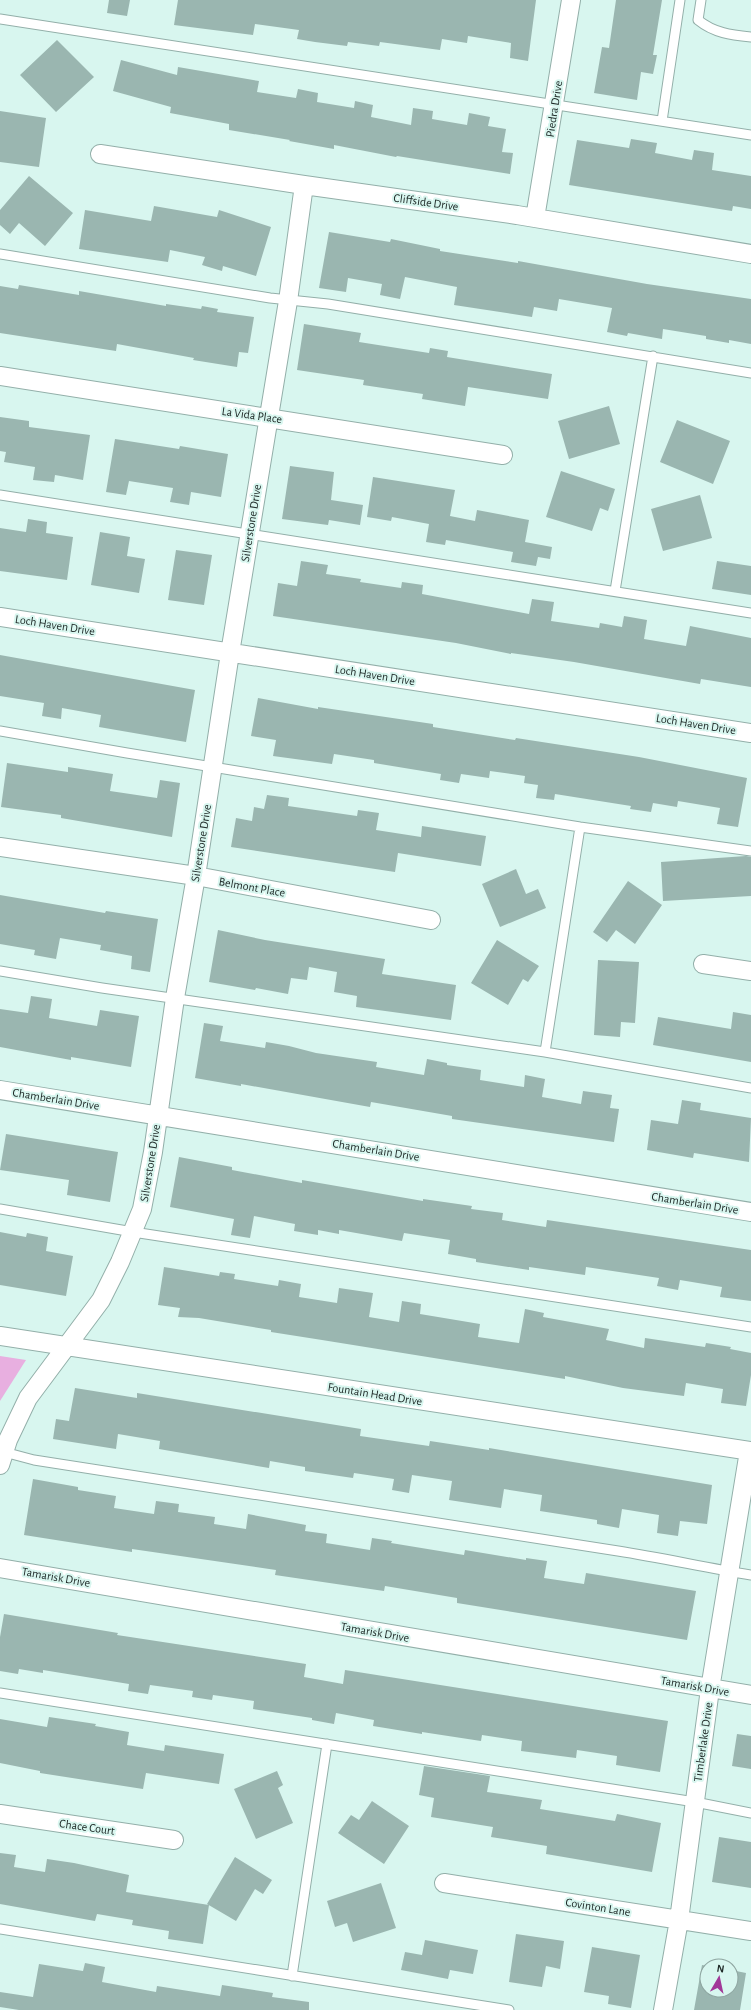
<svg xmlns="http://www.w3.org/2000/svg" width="751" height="2010" viewBox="0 0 751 2010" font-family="'Alegreya Sans',sans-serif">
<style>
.green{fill:#e8afe0}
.building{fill:#9ab6b0}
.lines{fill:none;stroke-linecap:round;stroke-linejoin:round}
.lane-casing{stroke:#93afa9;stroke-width:11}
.street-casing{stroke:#93afa9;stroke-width:20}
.lane{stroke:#fff;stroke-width:9}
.street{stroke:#fff;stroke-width:18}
.labels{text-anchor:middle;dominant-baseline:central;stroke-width:4;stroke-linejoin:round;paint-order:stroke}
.street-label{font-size:12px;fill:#202b29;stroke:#d8f6ef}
</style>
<rect width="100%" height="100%" fill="#d8f6ef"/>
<!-- green -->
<path class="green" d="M0 1356 26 1360 0 1401Z"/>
<!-- building -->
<path class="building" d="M109 0H130L127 16 107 13Z
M178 0H536L528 61 510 58 511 43 468 36 467 43 442 39 440 50 380 42 379 46 348 42 347 46 315 42 297 39 299 30 255 24 253 35 174 25Z
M616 0H662L653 55H657L653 74 641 72 637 100 594 93 602 47 609 48Z
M57 40 94 77 56 112 20 75Z
M121 60 177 75 178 67 259 81 257 92 296 98 298 89 318 93 317 102 354 108 355 101 373 105 371 117 411 125 413 108 433 111 432 119 467 125 469 113 490 117 488 126 506 129 502 152 513 153 510 174 397 156 396 157 334 145V149L289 141 290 140 229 130V124L170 113 171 107 113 91Z
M0 111 46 118 39 167 0 162Z
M631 139 657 143 655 153 692 160 694 150 714 153 712 170 751 176V209L733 206 732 211 569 185 577 140 629 148Z
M29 176 73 213 45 246 19 223 10 234 0 225V210Z
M154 206 217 217 219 210 271 227 256 276 223 266 222 271 202 265 205 257 170 250 168 262 79 249 85 210 151 221Z
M329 232 390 242 391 239 440 249V251L518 263V261L647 284 751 299V344L729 340V343L706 339V336L663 329 662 339 628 333 627 336 607 332 612 308 559 299 557 311 534 307 532 317 454 305 457 287 405 277 400 299 380 295 382 284 348 278 346 292 319 288Z
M19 285 79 295V291L166 306V304L201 309 202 306 218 309 217 312 254 317 248 353 239 352 237 367 193 360 194 358 117 344 116 351 0 333V286L18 289Z
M304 324 361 333 359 342 429 353 430 348 448 351 447 357 552 374 548 399 468 387 465 406 422 399 423 394 363 385 364 380 297 370Z
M609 406 620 444 569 459 558 421Z
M0 417 29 421V427L90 435 83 480 55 475 54 482 33 480 35 467 4 462 6 452 0 451Z
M677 420 730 441 713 484 660 462Z
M115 439 179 449 180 446 228 454 221 497 191 492 189 505 170 502 173 488 129 481 126 495 106 492Z
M290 466 334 472 331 500 363 505 360 525 329 520 328 525 282 519Z
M561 471 615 489 608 511 600 508 592 531 546 517Z
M373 477 455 490 450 516 475 521 477 510 529 520 525 542 552 547 550 559 538 557 536 566 511 562 513 552 446 540 445 545 426 542 429 524 392 517 391 521 367 517Z
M700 495 712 538 663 551 651 509Z
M28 519 47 522 46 533 73 537 67 580 0 571V528L26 532Z
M100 532 130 537 127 556 145 559 139 593 91 585Z
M176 550 212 555 204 605 168 600Z
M301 561 328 565 326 574 361 579 360 582 401 588 402 582 423 585 422 594 529 614 532 599 554 602 551 621 599 628 600 623 622 627 624 616 647 620 644 639 686 646 690 626 751 638V687L701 679 700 684 574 662 511 653V654L456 643 273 616 278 583 297 586Z
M717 561 751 566V595L712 589Z
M0 655 195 690 186 742 99 727 101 715 62 708 61 719 42 716 44 703 0 696Z
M258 698 318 709V707L433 724V727L515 740 516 738 639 757 747 778 738 827 717 824 720 808 678 801 677 807 653 803 651 812 630 809 631 806 555 794 554 800 536 798 538 785 524 783 525 776 490 771 489 778 461 774 459 783 440 780 441 774 374 763V760L334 754 332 764 273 756 276 740 251 736Z
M7 763 68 772V767L113 774 110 791 157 798 160 780 180 783 172 837 61 818V815L1 807Z
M267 795 289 798 288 806 357 816 358 810 379 813 376 830 421 837 422 826 486 836 481 866 398 853 395 872 231 847 236 818 252 821 254 807 264 809Z
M746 856 751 857V896L663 901 661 862Z
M516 869 526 894 538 889 546 908 500 927 482 884Z
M628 881 662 905 635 944 616 930 607 942 593 932Z
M0 895 105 913 106 911 158 919 150 972 131 969 132 956 100 950 101 945 60 938 56 959 34 955 35 950 0 944Z
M218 930 265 940 385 959 382 974 456 985 451 1020 356 1007 357 996 334 992 337 972 309 967 307 980 291 978 288 994 256 988 255 990 209 982Z
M497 940 539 966 528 982 523 979 508 1005 471 983Z
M598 960 639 962 635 1023 621 1022 620 1037 594 1035Z
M31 996 52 999 49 1018 97 1026 100 1010 139 1016 131 1067 71 1057V1060L0 1047V1009L28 1013Z
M733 1012 751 1015V1062L653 1045 658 1017 731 1029Z
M204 1023 223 1026 220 1041 265 1048 266 1042 289 1046 316 1053 377 1062 376 1067 424 1075 427 1059 447 1063V1065L481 1070 480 1080 524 1087 525 1075 545 1079 542 1097 581 1104 583 1091 612 1095 610 1108 619 1109 614 1142 452 1119V1116L371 1102 370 1107 241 1084V1086L195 1078Z
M682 1100 701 1103 700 1110 751 1118 749 1162 694 1153 693 1158 647 1150 651 1120 678 1124Z
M6 1134 118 1152 110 1202 67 1195 69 1180 0 1170Z
M179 1157 232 1167V1170L302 1183V1180L423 1201V1199L472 1206 471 1209 503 1213 502 1220 546 1227 547 1220 751 1250V1301L720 1297 722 1287 680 1280 678 1290 657 1286 659 1278 586 1267 585 1275 529 1267V1270L476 1262V1259L448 1254 450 1240 404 1233 402 1241 339 1230V1234L318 1230V1235L294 1231 295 1224 254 1216 250 1238 231 1235 234 1219 170 1207Z
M0 1232 26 1237 27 1233 48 1237 46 1251 73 1256 66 1296 0 1285Z
M164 1267 219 1276 220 1272 235 1274 234 1279 278 1286 279 1280 301 1284 299 1297 337 1303 339 1288 373 1293 369 1317 399 1322 402 1301 421 1304 420 1314 480 1324 478 1337 519 1343 525 1309 544 1313 543 1317 609 1329 606 1340 644 1348 645 1338 705 1347 706 1343 731 1347 730 1349 751 1353V1375L746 1406 721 1403 723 1389 686 1383 684 1396 623 1388 565 1376V1379L322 1340 271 1332V1330L199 1318 178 1317 180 1308 158 1305Z
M75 1388 137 1398V1393L361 1429 360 1436 429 1446 430 1441 489 1450V1448L712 1485 707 1524 680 1521 678 1536 657 1533 659 1515 622 1509 619 1528 597 1524V1520L540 1511 542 1495 504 1489 501 1508 449 1500 452 1481 412 1475 409 1493 392 1490 394 1479 354 1473 353 1478 305 1471V1467L270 1461 269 1468 159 1449 160 1441 118 1434 116 1449 53 1439 56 1419 69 1421Z
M33 1479 78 1487V1490L116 1496 114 1508 154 1514 156 1501 179 1504 178 1512 215 1517 214 1524 246 1529 248 1514 306 1525 305 1531 327 1534 326 1543 370 1550 372 1538 392 1541 391 1543 464 1555 465 1550 526 1560V1558L547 1561 544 1578 584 1584 586 1573 696 1591 687 1640 457 1603V1598L385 1586 384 1591 275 1575 276 1570 132 1549V1552L24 1535Z
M4 1614 118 1633 117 1635 306 1664 304 1677 343 1684 345 1670 668 1721 660 1772 616 1765 617 1756 577 1750 576 1758 521 1751 522 1741 482 1735 481 1741 422 1732V1734L373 1726 374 1720 336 1713 334 1724 312 1720V1718L253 1709 254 1701 213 1695 212 1700 192 1697 193 1691 150 1685 148 1694 128 1691 129 1684 43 1670V1673L19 1669 18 1674 0 1671V1637Z
M49 1717 96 1724 95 1726 129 1732 127 1745 164 1751 165 1745 224 1754 219 1784 146 1773 143 1789 40 1773V1771L0 1763V1719L47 1727Z
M737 1734 751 1736V1769L732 1766Z
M424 1766 490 1776 487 1792 542 1800 540 1809 615 1821 617 1814 661 1823 652 1872 546 1854 547 1846 491 1837 493 1827 431 1817 434 1798 419 1795Z
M277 1771 283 1785 278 1788 293 1823 256 1839 234 1789Z
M372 1801 409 1826 384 1864 338 1833 351 1815 359 1820Z
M719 1837 751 1842V1888L712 1882Z
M0 1853 16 1855 14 1867 45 1872 47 1859 74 1863 129 1875 126 1892 209 1905 203 1944 168 1939 169 1931 132 1925 133 1920 97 1914 95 1921 0 1904Z
M235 1857 272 1880 263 1894 255 1889 236 1921 207 1904Z
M381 1883 396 1928 353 1942 347 1923 335 1927 327 1901Z
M516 1934 564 1941 560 1969 546 1966 542 1987 509 1982Z
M425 1940 478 1950 473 1974 450 1970 448 1979 401 1970 405 1952 422 1955Z
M592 1947 640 1955 631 2008 608 2004 609 1996 584 1992Z
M85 1963 105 1967 102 1982 156 1992 157 1986 220 1996 222 1985 273 1993 272 1997 309 2002V2010H19L0 2007V1992L33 1997 39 1964 83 1971Z
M702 1965 707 1966V1990H731V1970L746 1973 740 2010H694Z"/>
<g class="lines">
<!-- lane casing -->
<g class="lane-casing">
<path id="lane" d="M701 0 698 20C714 33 731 35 751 37
M0 19 751 135
M662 121 680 0
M0 254 270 298 328 304 751 373
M0 495 751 613
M615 591 653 356
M0 731 127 753 580 827 751 851
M0 971 102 988 545 1052 751 1088
M545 1052 580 827
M0 1209 133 1232 751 1327
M4 1452 34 1460C228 1492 423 1520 618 1551 663 1558 707 1568 751 1575
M0 1693 695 1802 751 1813
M0 1929 509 2010
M292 1976 327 1744"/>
</g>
<!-- street casing -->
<g class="street-casing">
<path id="street" d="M100 154 304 185 517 215 751 254
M535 218 571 0
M0 376 503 455
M0 617 751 733
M0 847 196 876 431 920
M703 964 751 971
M0 1090 751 1212
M0 1336 751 1451
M0 1465 8 1440 28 1398 101 1300 120 1262 142 1209 153 1152 175 998 196 876 230 653 288 301 304 185
M0 1568 751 1695
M0 1814 174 1840
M444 1883 751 1931
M663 2010 679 1920 710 1689 749 1451"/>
</g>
<!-- lane -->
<use href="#lane" class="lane"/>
<!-- street -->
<use href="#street" class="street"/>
</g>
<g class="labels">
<!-- street labels -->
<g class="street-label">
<text transform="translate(554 109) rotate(-81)">Piedra Drive</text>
<text transform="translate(426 202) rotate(8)">Cliffside Drive</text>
<text transform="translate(252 415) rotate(8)">La Vida Place</text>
<text transform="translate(251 523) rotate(-81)">Silverstone Drive</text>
<text transform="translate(55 625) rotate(9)">Loch Haven Drive</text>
<text transform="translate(375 675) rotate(9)">Loch Haven Drive</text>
<text transform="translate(696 724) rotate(9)">Loch Haven Drive</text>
<text transform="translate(201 843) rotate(-81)">Silverstone Drive</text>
<text transform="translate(252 887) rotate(10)">Belmont Place</text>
<text transform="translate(56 1099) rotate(9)">Chamberlain Drive</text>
<text transform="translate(376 1150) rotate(9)">Chamberlain Drive</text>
<text transform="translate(150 1163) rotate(-81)">Silverstone Drive</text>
<text transform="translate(695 1203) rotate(9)">Chamberlain Drive</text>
<text transform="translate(375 1394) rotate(9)">Fountain Head Drive</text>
<text transform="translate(56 1577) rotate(10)">Tamarisk Drive</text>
<text transform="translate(375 1632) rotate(10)">Tamarisk Drive</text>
<text transform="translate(695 1686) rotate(10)">Tamarisk Drive</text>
<text transform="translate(703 1742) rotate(-82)">Timberlake Drive</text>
<text transform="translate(87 1827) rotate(8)">Chace Court</text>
<text transform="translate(598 1907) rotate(9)">Covinton Lane</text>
</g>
</g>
<!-- north arrow -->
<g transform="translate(719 1978) rotate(9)"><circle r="19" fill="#d8f6ef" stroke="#8ea5a0"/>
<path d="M0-3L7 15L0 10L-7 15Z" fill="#a13798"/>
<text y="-6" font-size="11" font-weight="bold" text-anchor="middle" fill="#202b29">N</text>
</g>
</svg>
